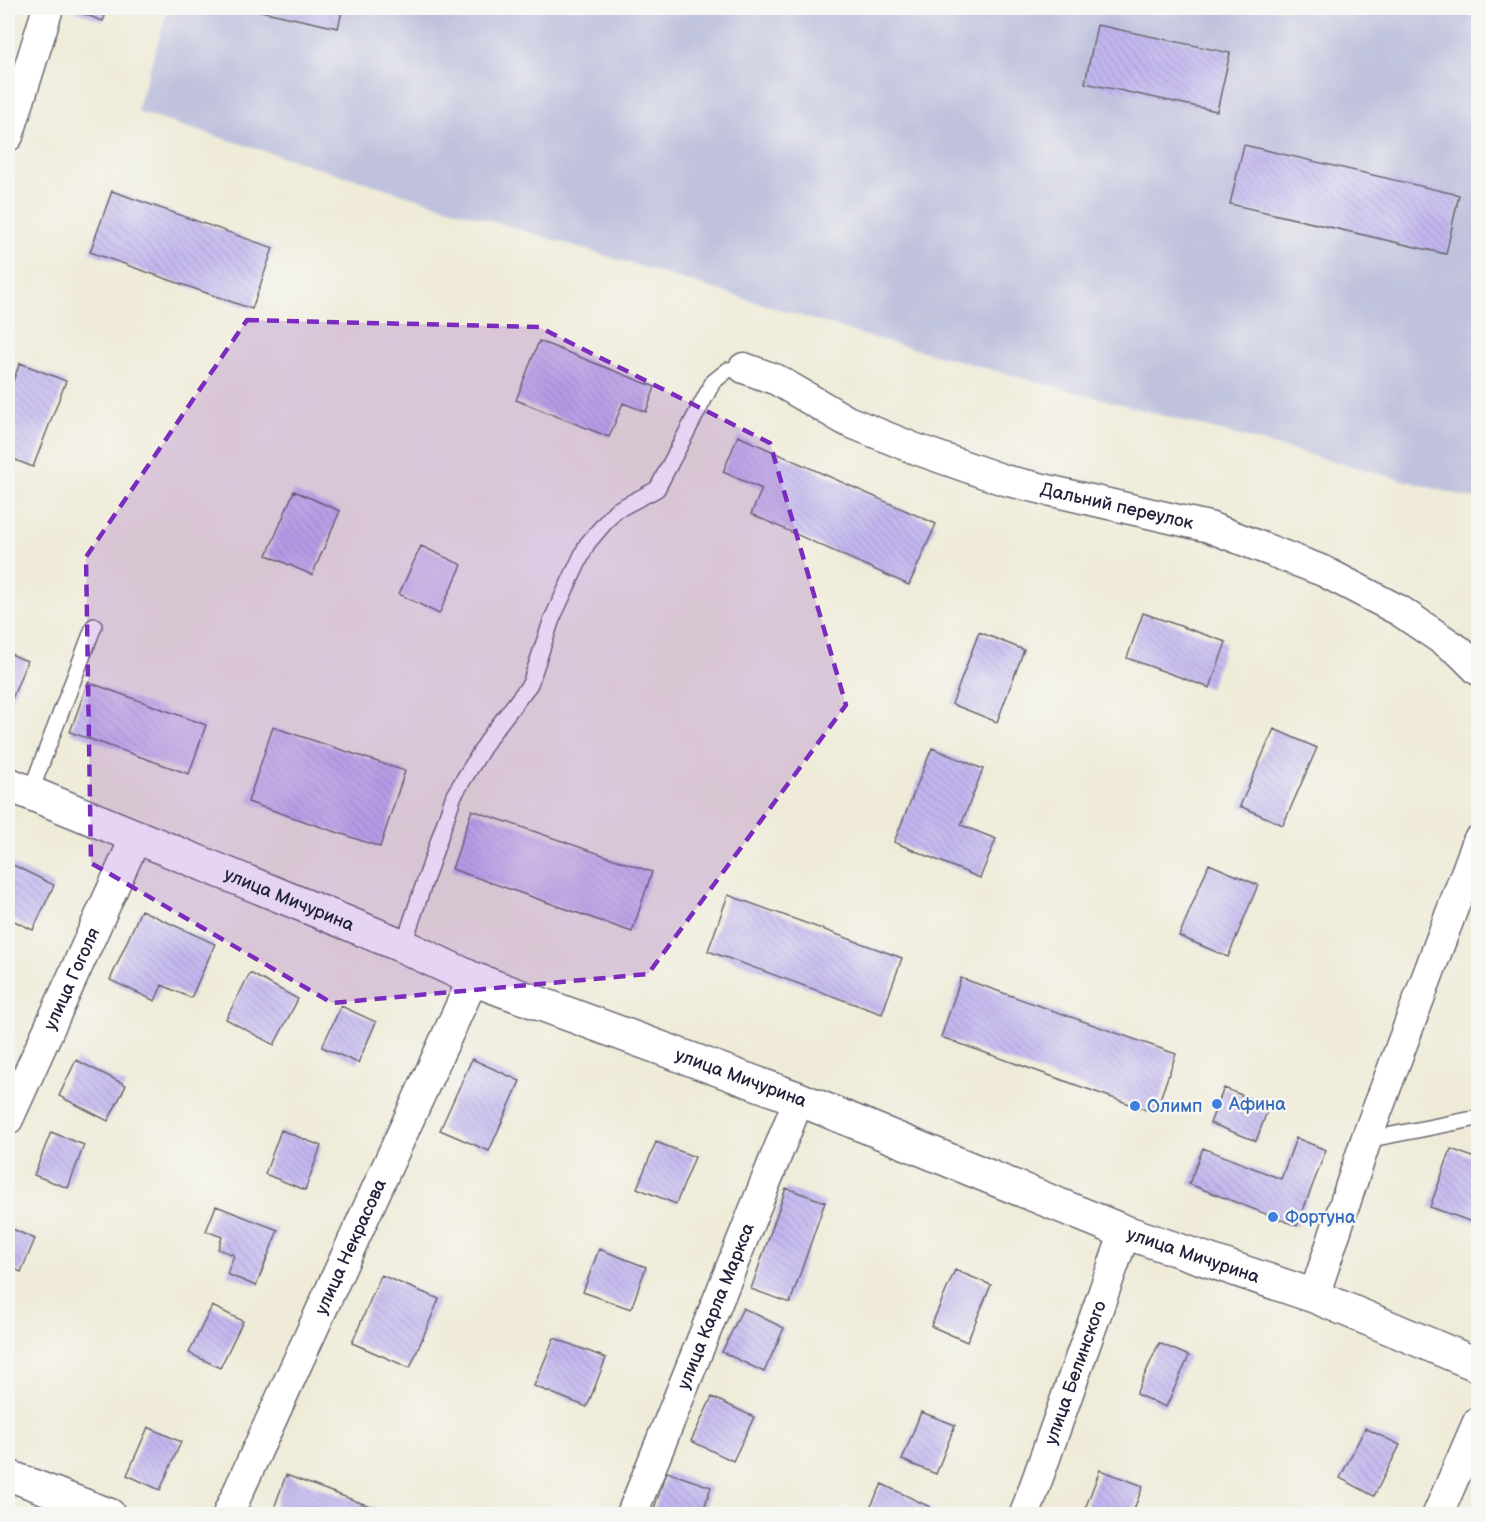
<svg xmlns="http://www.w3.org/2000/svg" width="1486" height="1522" viewBox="0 0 1486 1522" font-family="'Balsamiq Sans',sans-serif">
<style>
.industrial{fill:#c0c2dd}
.building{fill:url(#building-back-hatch)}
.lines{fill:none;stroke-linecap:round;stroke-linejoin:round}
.lane-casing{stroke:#6a6872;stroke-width:18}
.street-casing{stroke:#6a6872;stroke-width:33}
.secondary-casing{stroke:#6a6872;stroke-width:36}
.lane{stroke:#fff;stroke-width:15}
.street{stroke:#fff;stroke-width:30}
.secondary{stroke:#fff;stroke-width:33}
.marked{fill:#7b2cbf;fill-opacity:0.2;stroke:#7b2cbf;stroke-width:4.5;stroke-dasharray:12 8;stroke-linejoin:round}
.shop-dot{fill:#3f7fe0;stroke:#f6f6f2;stroke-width:2}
.labels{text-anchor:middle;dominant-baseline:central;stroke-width:5;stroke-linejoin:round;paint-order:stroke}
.street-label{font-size:18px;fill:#22223b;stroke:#f6f6f2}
.shop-label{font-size:18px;fill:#366cbe;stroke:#f6f6f2;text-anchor:start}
</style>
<defs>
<pattern id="building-back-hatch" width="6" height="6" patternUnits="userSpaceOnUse" patternTransform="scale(1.5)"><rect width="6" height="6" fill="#c2b6ef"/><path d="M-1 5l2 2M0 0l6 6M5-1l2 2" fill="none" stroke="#a69cce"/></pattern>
</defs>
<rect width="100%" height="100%" fill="#f6f6f2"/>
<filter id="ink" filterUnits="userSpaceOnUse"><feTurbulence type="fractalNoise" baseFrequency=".0167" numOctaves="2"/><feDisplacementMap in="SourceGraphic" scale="12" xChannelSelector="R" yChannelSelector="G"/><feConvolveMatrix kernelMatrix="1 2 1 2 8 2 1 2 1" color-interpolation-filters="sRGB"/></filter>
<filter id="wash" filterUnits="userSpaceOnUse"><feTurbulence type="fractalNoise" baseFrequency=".008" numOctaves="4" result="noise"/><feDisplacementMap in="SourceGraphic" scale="24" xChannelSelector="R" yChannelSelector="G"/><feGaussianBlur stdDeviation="1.35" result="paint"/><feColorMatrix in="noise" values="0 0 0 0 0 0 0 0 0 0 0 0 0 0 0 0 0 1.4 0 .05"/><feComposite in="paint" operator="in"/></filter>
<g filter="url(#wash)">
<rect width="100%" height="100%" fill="#efebd8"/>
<!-- industrial -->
<path class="industrial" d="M168 8H1478V500L863 335 137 112Z"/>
<g id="blocks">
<!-- building -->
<path class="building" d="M67 8H108L103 21Z
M247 8H343L338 28Z
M1097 25 1230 53 1217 111 1085 83Z
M1244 145 1459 195 1446 254 1230 204Z
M112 191 273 248 252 309 90 252Z
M539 341 655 387 646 412 623 403 609 437 516 400Z
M20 363 66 381 33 467 8 457V394Z
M738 436 936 524 909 585 751 514 762 489 723 472Z
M294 491 340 511 312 575 267 555Z
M421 546 462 565 439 614 399 594Z
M1143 613 1226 642 1210 688 1127 658Z
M979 632 1024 650 997 722 952 704Z
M8 653 27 661 8 709Z
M88 682 206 725 189 774 70 732Z
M273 727 405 771 380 847 248 802Z
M1274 729 1317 748 1283 825 1240 806Z
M932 748 983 769 961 825 996 839 980 878 894 842Z
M472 810 652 872 632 932 452 869Z
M11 864 54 885 33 930 8 918V871Z
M1209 864 1258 885 1228 957 1179 936Z
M728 895 902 958 882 1014 708 951Z
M141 910 215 944 191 998 162 985 155 1001 110 980Z
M250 973 298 999 274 1045 226 1019Z
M961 978 1176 1054 1155 1113 941 1037Z
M341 1006 376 1022 358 1063 322 1047Z
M472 1059 520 1081 489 1151 440 1130Z
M76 1060 126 1085 108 1121 59 1096Z
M1224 1088 1269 1106 1256 1141 1210 1123Z
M281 1130 321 1146 305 1190 265 1174Z
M51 1132 84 1145 68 1188 34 1175Z
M1296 1138 1326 1150 1297 1226 1189 1184 1203 1148 1281 1179Z
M656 1142 695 1157 676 1204 637 1188Z
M1451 1149 1478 1159V1224L1430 1207Z
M786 1188 825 1202 790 1303 751 1289Z
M216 1206 278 1230 256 1286 227 1274 234 1255 218 1249 222 1237 206 1231Z
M8 1227 35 1239 21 1272 8 1266Z
M599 1249 646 1267 631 1309 583 1292Z
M955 1270 991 1285 967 1342 931 1326Z
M381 1275 439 1299 410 1368 352 1343Z
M212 1306 243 1321 220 1368 189 1353Z
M743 1308 784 1328 764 1372 722 1352Z
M554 1338 606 1358 587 1407 534 1386Z
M1159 1343 1189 1356 1166 1407 1136 1394Z
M712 1397 754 1417 733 1461 691 1441Z
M921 1412 955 1425 936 1474 902 1460Z
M148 1427 181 1442 160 1490 127 1475Z
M1365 1428 1400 1445 1374 1496 1340 1478Z
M1100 1470 1143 1486 1132 1514H1083Z
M667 1472 711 1487 702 1514H652Z
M286 1475 380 1510 378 1514H272Z
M882 1484 930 1507 926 1514H867Z"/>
</g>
</g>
<g filter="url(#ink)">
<use href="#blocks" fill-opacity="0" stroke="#6a6872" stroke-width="1.5"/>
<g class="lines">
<!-- lane casing -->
<g class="lane-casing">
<path id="lane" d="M30 793 94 626
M403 946 454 795 491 735 530 684 552 619 587 544 615 511 657 489 713 382 728 370 744 368
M1366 1140 1478 1118"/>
</g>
<!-- street casing -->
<g class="street-casing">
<g id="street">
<path d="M8 136 48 8"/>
<path id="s1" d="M744 368 777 380 847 421 913 448 1004 480 1209 527 1323 571 1400 611 1459 651 1478 670"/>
<path id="s2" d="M8 1119 136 837"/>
<path d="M1314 1296 1366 1140 1478 841"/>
<path d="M8 1475 110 1514"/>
<path id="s3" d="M228 1514 473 979"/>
<path id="s4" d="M632 1514 799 1099"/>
<path id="s5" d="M1025 1514 1125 1232"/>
<path d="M1438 1514 1478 1422"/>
</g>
</g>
<!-- secondary casing -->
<g class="secondary-casing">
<g id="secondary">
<path id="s6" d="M8 784 403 946 473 979 799 1099 1125 1232 1314 1296 1478 1365"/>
</g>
</g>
<!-- lane -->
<use href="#lane" class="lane"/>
<!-- street -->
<use href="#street" class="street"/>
<!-- secondary -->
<use href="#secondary" class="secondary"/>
</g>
</g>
<!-- marked area -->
<path class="marked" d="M247 320 539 327 770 443 846 705 648 974 332 1003 91 863 86 557Z"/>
<!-- markers -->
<g class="shop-dot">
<circle cx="1217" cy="1104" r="6"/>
<circle cx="1135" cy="1106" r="6"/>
<circle cx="1273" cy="1217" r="6"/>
</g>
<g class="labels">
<!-- street labels -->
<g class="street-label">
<text stroke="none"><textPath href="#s1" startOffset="400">Дальний переулок</textPath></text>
<text stroke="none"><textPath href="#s6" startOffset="304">улица Мичурина</textPath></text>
<text stroke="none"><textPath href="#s2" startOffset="154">улица Гоголя</textPath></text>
<text stroke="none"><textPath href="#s6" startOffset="790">улица Мичурина</textPath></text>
<text stroke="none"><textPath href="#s3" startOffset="294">улица Некрасова</textPath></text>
<text stroke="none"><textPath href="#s6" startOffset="1276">улица Мичурина</textPath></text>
<text stroke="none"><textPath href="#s4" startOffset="224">улица Карла Маркса</textPath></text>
<text stroke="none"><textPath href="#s5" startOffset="150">улица Белинского</textPath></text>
</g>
<!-- shop labels -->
<g class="shop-label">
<text x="1229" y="1104">Афина</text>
<text x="1147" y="1106">Олимп</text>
<text x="1285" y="1217">Фортуна</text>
</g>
</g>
<!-- margin -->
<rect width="1486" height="1522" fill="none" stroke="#f6f6f2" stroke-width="30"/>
</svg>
